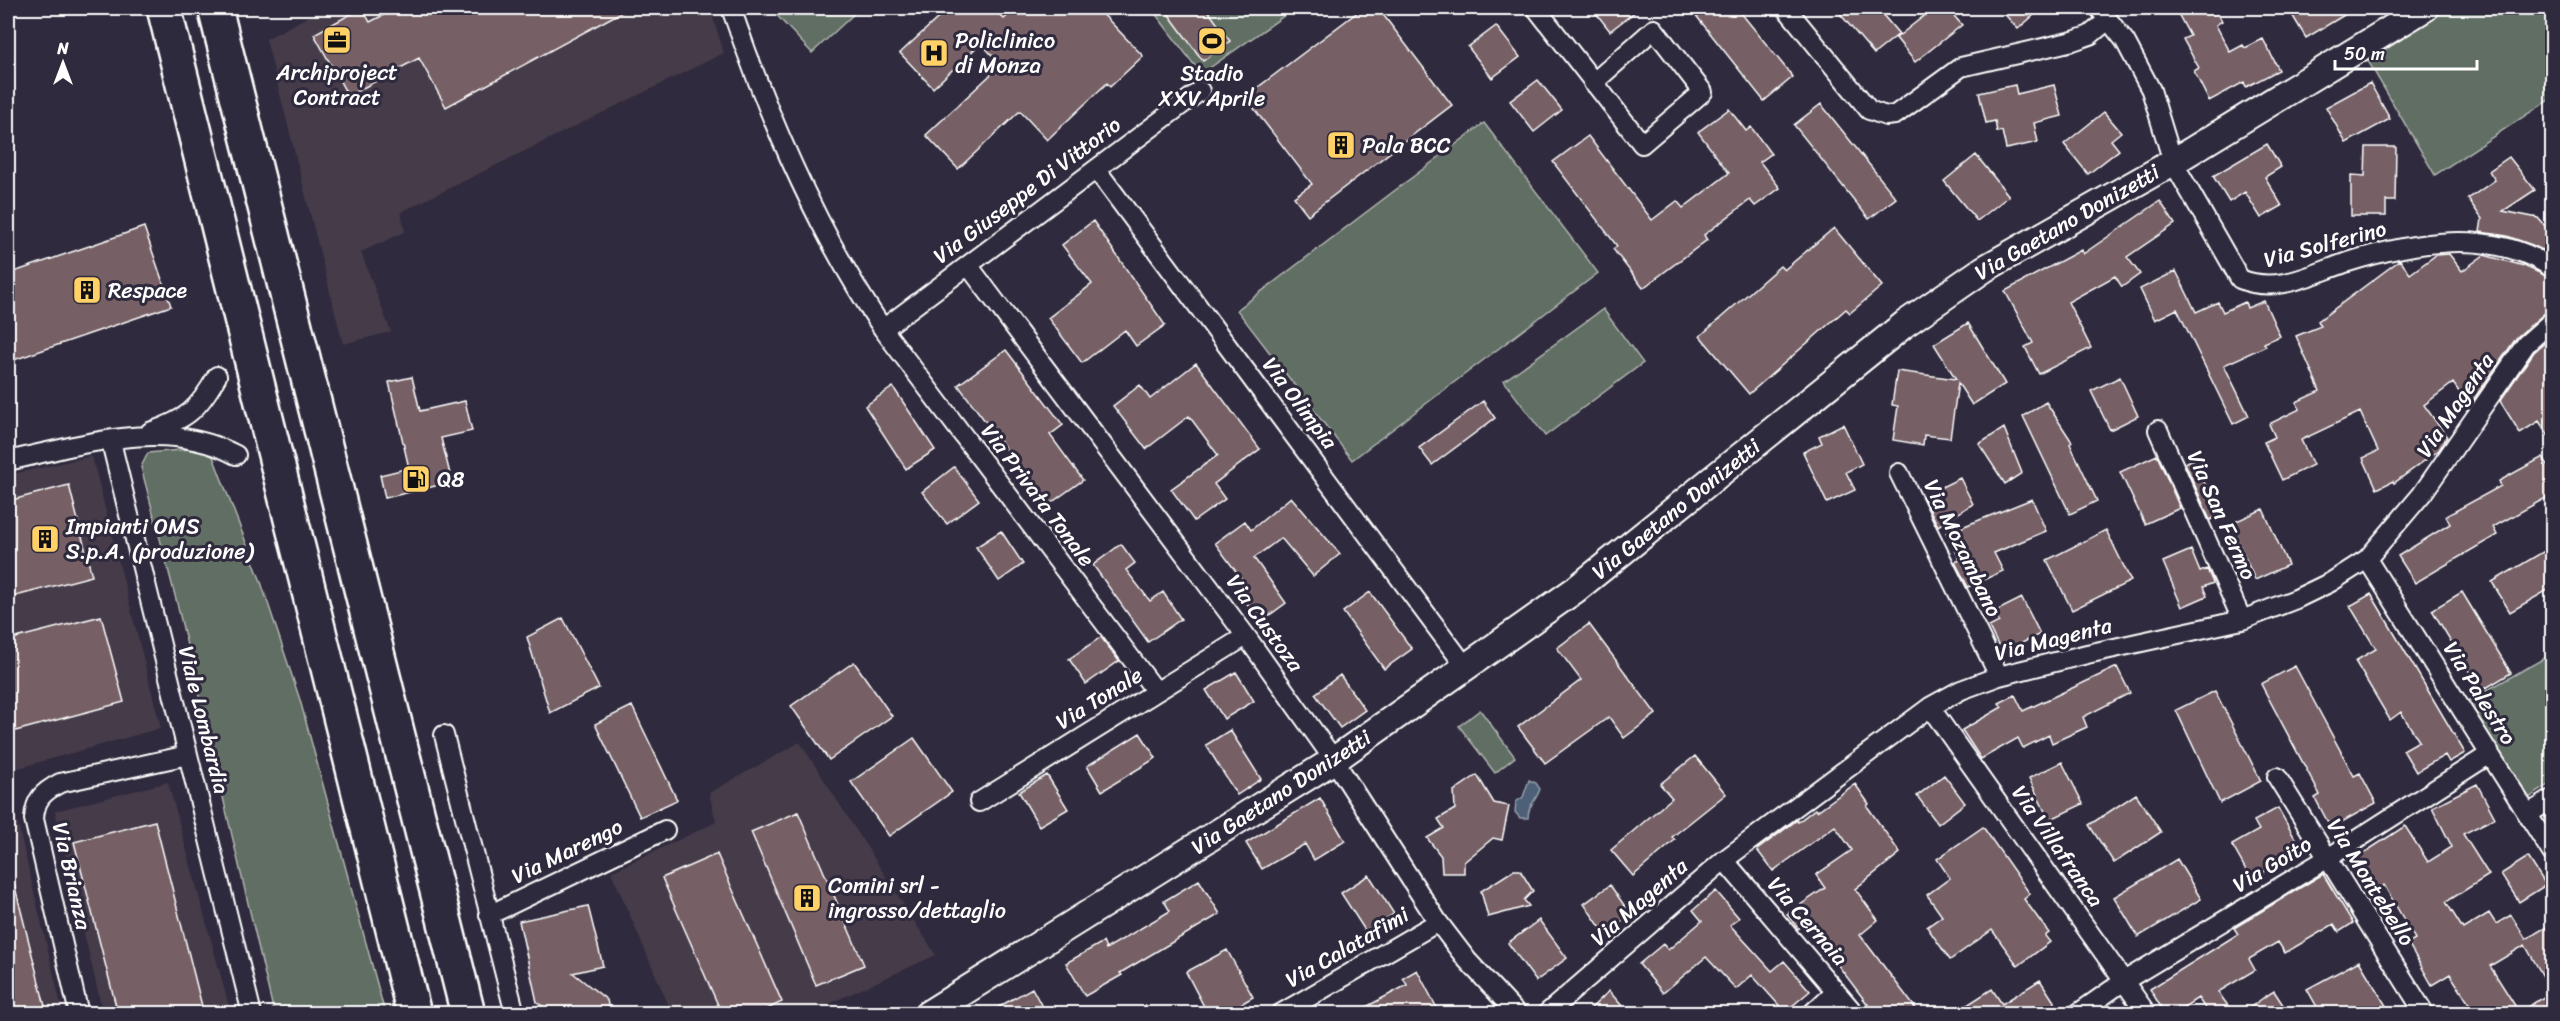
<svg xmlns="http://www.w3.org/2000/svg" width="2560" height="1021" viewBox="0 0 2560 1021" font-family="Sriracha,sans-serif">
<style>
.built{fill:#443a49}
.green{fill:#616e63;stroke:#b0b6b1;stroke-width:1.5}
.water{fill:#4d6178;stroke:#94a0ae;stroke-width:1.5}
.building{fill:#766065;stroke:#fff;stroke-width:1.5;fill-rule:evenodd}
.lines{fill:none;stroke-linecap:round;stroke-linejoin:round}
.street-casing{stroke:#fff;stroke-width:22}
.secondary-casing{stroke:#fff;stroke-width:30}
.highway-casing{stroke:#fff;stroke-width:38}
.street{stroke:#2f2a3d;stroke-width:18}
.secondary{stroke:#2f2a3d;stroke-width:26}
.highway{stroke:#2f2a3d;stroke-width:33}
.labels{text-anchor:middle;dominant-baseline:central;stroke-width:6;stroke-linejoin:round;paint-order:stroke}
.poi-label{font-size:22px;fill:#fff;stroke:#2f2a3d;text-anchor:start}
.street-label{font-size:22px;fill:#fff;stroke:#2f2a3d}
</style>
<rect width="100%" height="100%" fill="#2f2a3d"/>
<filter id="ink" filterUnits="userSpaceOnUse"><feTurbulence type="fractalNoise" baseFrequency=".0167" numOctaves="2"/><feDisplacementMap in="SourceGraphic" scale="12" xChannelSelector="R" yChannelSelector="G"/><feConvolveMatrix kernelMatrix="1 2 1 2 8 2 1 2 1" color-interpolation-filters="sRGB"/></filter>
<g filter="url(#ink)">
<!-- built -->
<path class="built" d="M324 8H710L724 53 401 212 405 232 361 252 391 332 343 344 266 39Z
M92 456 161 728 8 771V475Z
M800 742 936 955 809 1013H672L611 872 716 822 709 793Z
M168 782 231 1013H103L55 811Z
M8 783 63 1013H8Z"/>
<!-- green -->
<path class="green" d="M770 8H854L857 11 812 53Z
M1151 8H1295L1201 74Z
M2449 8H2551L2547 11 2552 20V98L2435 175 2368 61Z
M1484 123 1598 273 1352 460 1237 310Z
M1603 309 1643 363 1545 436 1504 381Z
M191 449 212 454 260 579 300 700 385 1013H274L177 603 141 467 148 453Z
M2552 654V783L2526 800 2466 702Z
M1480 710 1515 757 1495 773 1459 726Z"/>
<!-- water -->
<path class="water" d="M1529 780 1536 783 1540 789C1536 801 1528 805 1528 818H1520L1515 812 1516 802 1523 797Z"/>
<!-- building -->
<path class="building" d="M362 8 370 22 397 8H629L446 107 419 58 348 96 314 34Z
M949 8H993L1004 19 1016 8H1097L1143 56 1110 87 1107 83 1047 140 1020 111 958 169 926 135 1001 65 981 43 933 88 900 53Z
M1164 8H1206L1230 41 1203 61Z
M1363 8H1378L1452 105 1308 215 1294 197 1312 184 1245 97Z
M1592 8H1640L1610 31Z
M1690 8H1737L1793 77 1764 101Z
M1835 8H1877L1899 34 1874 54Z
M1934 8H1947L1962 25 1915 62 1896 38Z
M1999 8H2042L2018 29Z
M2175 8H2215L2222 21 2216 25 2230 52 2243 45 2245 48 2263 39 2279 70 2246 87 2244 82 2209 101 2194 71 2199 68 2183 39 2190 36Z
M2288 8H2356L2306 38Z
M1496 26 1520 57 1492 78 1468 47Z
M1538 80 1562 110 1534 132 1510 101Z
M2370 83 2390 119 2346 143 2326 107Z
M2015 85 2017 94 2054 85 2062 116 2034 123 2038 142 2006 149 2002 131 1997 132 1995 121 1986 123 1979 93Z
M1821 104 1896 198 1869 219 1794 125Z
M1729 109 1746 131 1751 127 1771 154 1760 162 1780 188 1755 206 1750 200 1704 235 1707 240 1643 288 1613 249 1617 246 1553 162 1588 136 1652 220 1677 201 1683 208 1729 173 1698 132Z
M2104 112 2121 132 2111 140 2119 150 2088 174 2064 144Z
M2267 144 2281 167 2265 177 2282 206 2261 218 2245 192 2229 202 2213 176Z
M2366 147H2396L2395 201H2386V216H2351V175L2365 176Z
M1976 155 2009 196 1977 221 1944 181Z
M2509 157 2535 190 2503 211 2538 218 2545 226 2553 221V255L2532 245 2507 236 2480 232 2482 219 2468 199 2495 180 2489 171Z
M2160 201 2175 224 2127 257 2140 274 2122 287 2115 276 2068 302 2091 348 2039 374 2025 347 2033 343 2005 291 2081 250 2083 254Z
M1093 221 1165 325 1136 346 1125 330 1082 363 1048 318 1092 284 1062 245Z
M144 227 171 306 8 362V274Z
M1834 228 1882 286 1850 313 1846 309 1749 394 1700 336 1780 266 1784 270Z
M2449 254 2462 271 2484 255 2524 266 2553 279V310L2545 313 2517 337 2469 406 2453 383 2424 405 2447 437 2439 450 2394 483 2393 481 2377 489 2363 458 2378 451 2360 412 2301 440 2313 465 2282 480 2264 442 2275 437 2269 424 2300 409 2296 402 2320 391 2296 336 2321 326 2318 321 2400 260 2410 274 2436 255Z
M2176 271 2196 312 2218 302 2223 312 2245 302 2247 308 2264 301 2280 336 2264 343 2266 346 2224 365 2249 416 2233 424 2177 309 2155 320 2140 289Z
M1968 323 2005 384 1972 405 1958 383 1950 438 1924 435 1923 445 1893 440 1898 406 1892 405 1897 371 1956 379 1934 344Z
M2553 336V443L2539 421 2520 433 2500 401 2534 352Z
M1006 350 1063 425 1050 435 1083 480 1048 505 958 385Z
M1196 363 1260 449 1214 484 1225 499 1194 521 1171 489 1218 455 1189 416 1146 449 1113 406 1140 385 1150 399Z
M412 377 420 411 465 401 472 431 441 438 452 482 385 498 380 475 409 468 389 382Z
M2120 377 2138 416 2110 430 2091 391Z
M893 387 935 450 906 469 865 406Z
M1483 401 1495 418 1432 465 1419 448Z
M2046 402 2072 442 2070 444 2097 501 2070 514 2023 416Z
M1843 424 1862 464 1846 472 1855 490 1827 503 1803 452 1822 443 1819 436Z
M2004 428 2022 473 2005 484 1979 444Z
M2157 455 2180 508 2145 524 2120 472Z
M2543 457 2553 474V494L2493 527 2497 535 2415 583 2398 556 2450 524 2446 516 2501 486 2499 481Z
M2193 459 2220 515 2210 520 2185 463Z
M954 467 979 500 947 524 922 492Z
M1960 478 1973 504 1938 526 1923 496Z
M69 485 92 576 8 598V501Z
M1291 497 1340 554 1313 576 1281 538 1254 558 1286 603 1260 622 1241 595 1249 589 1215 543 1245 521 1251 530Z
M2032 499 2046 531 1994 553 2003 571 1968 587 1955 562 1960 560 1947 533Z
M2263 509 2288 565 2255 580 2230 524Z
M2106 530 2131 581 2072 610 2047 560Z
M1001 531 1023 564 999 581 976 547Z
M1121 544 1135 563 1126 570 1150 601 1163 592 1181 619 1148 642 1093 565Z
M2553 546V587L2510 612 2492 582Z
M2191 550 2200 572 2207 569 2213 583 2203 587 2207 596 2182 607 2163 562Z
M1370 592 1412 649 1384 669 1343 612Z
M2462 592 2511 673 2481 691 2432 610Z
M2371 594 2465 753 2449 762 2445 755 2416 772 2403 750 2419 741 2401 712 2390 720 2355 661 2376 649 2350 606Z
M2022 598 2040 634 2002 653 1989 627 1999 622 1994 612Z
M101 616 124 702 8 733V640Z
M563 618 599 688 550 713 527 637Z
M1589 624 1656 714 1624 738 1609 717 1545 763 1518 727 1581 680 1557 648Z
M1101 637 1119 661 1086 684 1069 659Z
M854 662 892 716 829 760 791 706Z
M2295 666 2354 776 2360 773 2376 803 2331 828 2315 798 2320 795 2261 684Z
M2117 667 2130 693 2083 717 2087 727 2052 743 2049 735 2023 748 2018 738 1981 759 1962 730 2002 707 1999 703 2015 695 2023 711Z
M1236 672 1254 701 1224 719 1206 690Z
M1340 675 1365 710 1340 728 1315 694Z
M2215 691 2261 781 2220 803 2176 710Z
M632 706 677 800 640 817 595 724Z
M1230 730 1261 779 1237 795 1206 745Z
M1140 733 1156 758 1102 791 1087 766Z
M914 738 952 792 889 836 851 782Z
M1695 756 1726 794 1672 837 1675 840 1633 876 1611 850 1672 798 1660 784Z
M2062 762 2083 804 2049 820 2029 778Z
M1047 775 1068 809 1039 826 1019 792Z
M1477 775 1494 803 1509 806 1502 840 1493 838 1464 862V873H1442L1441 856 1427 838 1444 828 1438 819 1455 809 1454 791Z
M1944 775 1965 803 1938 824 1917 796Z
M1855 784 1869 804 1867 806 1900 853 1855 889 1878 920 1860 935 1920 1014H1875L1806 923 1798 929 1787 914 1825 888 1816 875 1852 850 1835 826 1773 871 1757 850 1797 820 1798 822 1815 809 1817 811Z
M2477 784 2495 818 2463 834 2489 875 2446 902 2463 929 2489 913 2496 924 2511 915 2526 939 2553 923V1014L2475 1013 2450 974 2432 985 2408 943 2415 939 2384 885 2377 890 2356 858 2405 826 2428 862 2452 847 2432 807ZM2525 945 2552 992 2519 1012 2490 966Z
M2136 794 2161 832 2114 863 2089 825Z
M1320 798 1345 841 1314 860 1305 844 1262 869 1246 843Z
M2278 808 2302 851 2251 879 2232 845 2259 830 2254 821Z
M798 812 864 965 816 985 751 832Z
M155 821 204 1014H118L74 842Z
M1983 827 2030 894 2024 899 2049 933 2045 936 2050 942 2018 966 1992 930 1950 960 1927 927 1942 916 1927 895 1950 878 1937 859Z
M717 854 782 1002 757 1014H722L662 878Z
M2528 857 2546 885 2519 902 2501 874Z
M2177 859 2201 899 2138 937 2114 897Z
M1514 870H1520L1533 891 1524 900 1529 906 1488 917 1481 891Z
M2323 874 2353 923 2339 932 2334 924 2285 953 2278 942 2249 959 2255 970 2218 992 2234 1014H2209L2198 998 2173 1014H2165L2150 989 2238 934 2234 928Z
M1369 875 1394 914 1366 932 1341 893Z
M8 879H13L47 1014H8Z
M1199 880 1220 914 1120 973 1122 975 1085 996 1066 963 1103 942 1106 949 1170 911 1164 901Z
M1610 885 1631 915 1605 934 1584 904Z
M1716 891 1739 918 1730 925 1772 971 1784 961 1810 991 1785 1012 1752 975 1736 989 1706 957 1663 993 1639 964 1663 944 1668 950 1702 921 1693 910Z
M588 906 603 966 573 973 607 1000 610 1014H553L537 1002 519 921Z
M1539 920 1567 958 1536 981 1508 943Z
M1227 950 1253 997 1224 1014H1208L1186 972Z
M2359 961 2391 1014H2321L2307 989Z
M1417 970 1440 1014H1353L1407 985 1403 978Z
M2040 980 2062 1014H1953L1992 989 2002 1004Z
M1032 988 1046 1014H986Z
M1609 991 1629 1014H1585Z
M2274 991 2289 1014H2241L2263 998Z"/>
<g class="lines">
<!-- street casing -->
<g class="street-casing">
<path id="street" d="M731 8C769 119 817 231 883 329L1155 690
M1536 8 1642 144 1703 92 1654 29 1593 83
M1786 8 1869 110 1886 116 1895 115 1961 67 2073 41 2090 35 2108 20
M2099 8 2125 41 2151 90 2173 162 2240 279C2276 294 2310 275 2345 263 2411 242 2491 227 2552 268
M1096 169 1465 666
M968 265 1246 636 1334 760 1438 922 1467 960 1517 1014
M883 329 1200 91
M2158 430 2242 620
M150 432C187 419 198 410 217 376
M114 439 113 450 252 1014
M8 461C81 445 165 417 236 455
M1899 473 1999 676
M2367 559 2552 853
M1930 707 2147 1014
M444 735 515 1014
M2277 777 2425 1014
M979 802 1246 636
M2528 814 2552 799
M1724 860 1855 1014
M489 915 665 830
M79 1014 34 819C35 799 43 792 60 783L188 755
M1280 1014 1438 922
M1546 1014 1724 860 1930 707 1961 690 1999 676 2087 654 2242 620 2296 599 2331 582 2367 559 2422 494 2526 344 2552 321
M1811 1014 1836 991
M2077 1014 2124 981 2328 858 2490 754"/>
</g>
<!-- secondary casing -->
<g class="secondary-casing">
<path id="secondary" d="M928 1014 1334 760 1575 590 1906 323 1984 269 2173 162 2425 8"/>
</g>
<!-- highway casing -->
<g class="highway-casing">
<path id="highway" d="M164 8 414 1014
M215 8 468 1014"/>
</g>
<!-- street -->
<use href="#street" class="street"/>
<!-- secondary -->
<use href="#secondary" class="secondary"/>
<!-- highway -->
<use href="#highway" class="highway"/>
</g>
</g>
<!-- icons -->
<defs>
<g id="office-square" transform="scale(1.5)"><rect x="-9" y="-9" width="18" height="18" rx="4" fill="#ffd166" stroke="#2f2a3d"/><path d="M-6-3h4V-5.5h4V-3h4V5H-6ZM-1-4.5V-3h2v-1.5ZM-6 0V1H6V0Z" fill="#111"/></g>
<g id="stadium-square" transform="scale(1.5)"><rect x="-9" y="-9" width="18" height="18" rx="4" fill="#ffd166" stroke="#2f2a3d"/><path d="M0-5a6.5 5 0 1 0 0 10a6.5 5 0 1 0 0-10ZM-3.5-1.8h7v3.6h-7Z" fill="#111"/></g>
<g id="hospital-square" transform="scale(1.5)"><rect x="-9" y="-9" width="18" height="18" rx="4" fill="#ffd166" stroke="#2f2a3d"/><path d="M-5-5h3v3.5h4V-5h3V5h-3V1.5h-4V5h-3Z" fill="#111"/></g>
<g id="building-square" transform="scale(1.5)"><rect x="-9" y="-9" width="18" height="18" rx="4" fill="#ffd166" stroke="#2f2a3d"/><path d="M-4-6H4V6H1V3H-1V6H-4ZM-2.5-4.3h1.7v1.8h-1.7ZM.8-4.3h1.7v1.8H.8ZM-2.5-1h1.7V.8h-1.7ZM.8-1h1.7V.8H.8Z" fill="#111"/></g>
<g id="fuel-square" transform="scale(1.5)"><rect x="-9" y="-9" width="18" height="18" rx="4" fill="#ffd166" stroke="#2f2a3d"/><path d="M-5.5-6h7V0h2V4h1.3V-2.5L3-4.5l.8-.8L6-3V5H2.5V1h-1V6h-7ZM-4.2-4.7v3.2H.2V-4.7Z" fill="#111"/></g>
</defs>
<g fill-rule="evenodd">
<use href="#office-square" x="337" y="40"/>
<use href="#stadium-square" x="1212" y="41"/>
<use href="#hospital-square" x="934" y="53"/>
<use href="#building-square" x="1341" y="145"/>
<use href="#building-square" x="87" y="290"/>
<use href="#fuel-square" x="416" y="479"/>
<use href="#building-square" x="45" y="539"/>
<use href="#building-square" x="807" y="898"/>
</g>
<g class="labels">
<!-- poi labels -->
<g class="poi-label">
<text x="955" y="40">Policlinico<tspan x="955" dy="25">di Monza</tspan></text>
<text x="337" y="72" text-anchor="middle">Archiproject<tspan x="337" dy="25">Contract</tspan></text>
<text x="1212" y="73" text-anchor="middle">Stadio<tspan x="1212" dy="25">XXV Aprile</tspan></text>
<text x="1362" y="145">Pala BCC</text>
<text x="108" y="290">Respace</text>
<text x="437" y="479">Q8</text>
<text x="66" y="526">Impianti OMS<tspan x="66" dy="25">S.p.A. (produzione)</tspan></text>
<text x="828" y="885">Comini srl -<tspan x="828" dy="25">ingrosso/dettaglio</tspan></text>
</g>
<!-- street labels -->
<g class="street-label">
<text transform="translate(1027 190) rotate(-37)">Via Giuseppe Di Vittorio</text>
<text transform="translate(2067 222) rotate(-30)">Via Gaetano Donizetti</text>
<text transform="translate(2325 244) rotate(-15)">Via Solferino</text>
<text transform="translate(1300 403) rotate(53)">Via Olimpia</text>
<text transform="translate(2455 405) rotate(-56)">Via Magenta</text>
<text transform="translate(1038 495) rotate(53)">Via Privata Tonale</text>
<text transform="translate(1676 509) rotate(-39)">Via Gaetano Donizetti</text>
<text transform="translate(2222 515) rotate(66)">Via San Fermo</text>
<text transform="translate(1963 548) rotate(64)">Via Mozambano</text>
<text transform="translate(1265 623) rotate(54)">Via Custoza</text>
<text transform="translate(2053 639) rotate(-14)">Via Magenta</text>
<text transform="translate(2480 693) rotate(58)">Via Palestro</text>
<text transform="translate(1099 698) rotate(-32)">Via Tonale</text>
<text transform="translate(204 720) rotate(76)">Viale Lombardia</text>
<text transform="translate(1281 792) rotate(-33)">Via Gaetano Donizetti</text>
<text transform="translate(2058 846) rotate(55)">Via Villafranca</text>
<text transform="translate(567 851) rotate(-26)">Via Marengo</text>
<text transform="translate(2272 864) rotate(-31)">Via Goito</text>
<text transform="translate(72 876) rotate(77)">Via Brianza</text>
<text transform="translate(2371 882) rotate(58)">Via Montebello</text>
<text transform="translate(1639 902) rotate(-41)">Via Magenta</text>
<text transform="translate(1808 921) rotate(49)">Via Cernaia</text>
<text transform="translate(1347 947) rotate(-30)">Via Calatafimi</text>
</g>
</g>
<!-- margin -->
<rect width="2560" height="1021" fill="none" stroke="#2f2a3d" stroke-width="30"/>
<rect x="15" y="15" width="2530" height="991" fill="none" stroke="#fff" stroke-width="2" filter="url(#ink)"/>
<!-- north arrow -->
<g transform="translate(63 63)" stroke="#2f2a3d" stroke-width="4.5" paint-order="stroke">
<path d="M0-4.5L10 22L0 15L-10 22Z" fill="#ffffff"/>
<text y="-9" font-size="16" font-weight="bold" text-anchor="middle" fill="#ffffff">N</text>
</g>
<!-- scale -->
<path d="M2335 60v9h142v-9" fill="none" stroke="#ffffff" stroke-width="3"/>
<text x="2344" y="60" font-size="18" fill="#ffffff" stroke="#2f2a3d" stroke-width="4.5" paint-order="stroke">50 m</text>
</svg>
